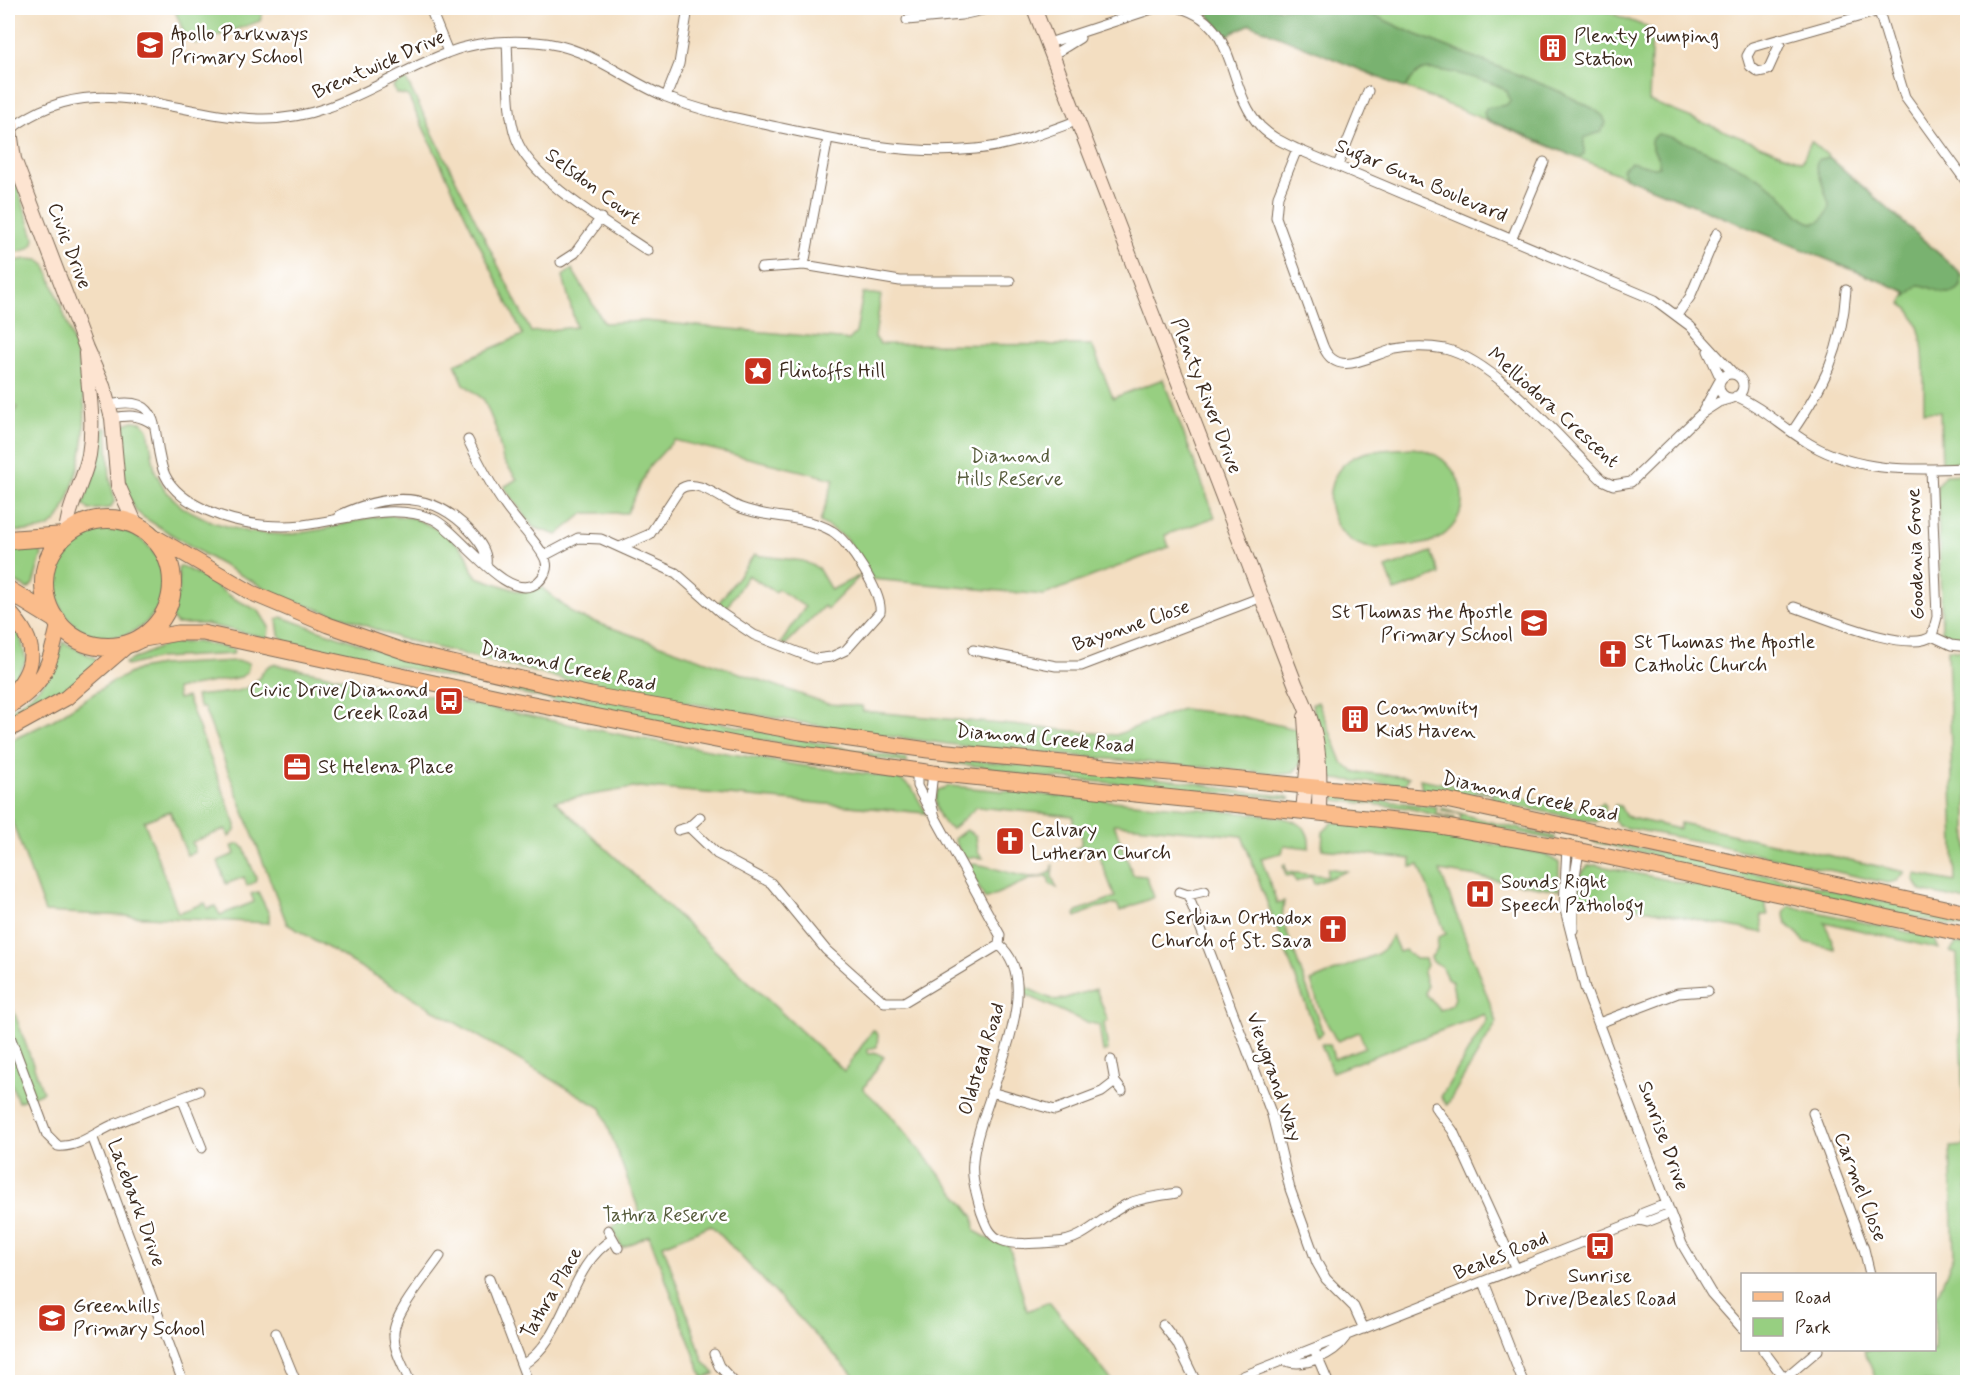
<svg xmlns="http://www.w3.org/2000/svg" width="1975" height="1390" viewBox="0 0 1975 1390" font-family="Mynerve,sans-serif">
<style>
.green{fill:#97cf81;stroke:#697c50;stroke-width:1.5}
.forest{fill:#79b26f;stroke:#5a6e46;stroke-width:1.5}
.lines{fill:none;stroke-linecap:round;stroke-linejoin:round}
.street-casing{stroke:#7b6957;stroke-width:11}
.secondary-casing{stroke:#7b6957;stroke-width:16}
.primary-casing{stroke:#7b6957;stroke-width:17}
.highway-casing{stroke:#7b6957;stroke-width:20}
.street{stroke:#fff;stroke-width:9}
.secondary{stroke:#fde4d1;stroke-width:14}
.primary{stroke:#fabc8b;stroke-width:15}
.highway{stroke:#fabc8b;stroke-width:18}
.labels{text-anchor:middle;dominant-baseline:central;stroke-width:5;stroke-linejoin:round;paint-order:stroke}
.poi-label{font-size:20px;fill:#3b2a1e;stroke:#fff;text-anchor:start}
.street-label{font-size:20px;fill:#3b2a1e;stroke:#fff}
.park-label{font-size:20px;fill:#575c3c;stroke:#fff}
</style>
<rect width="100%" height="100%" fill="#fff"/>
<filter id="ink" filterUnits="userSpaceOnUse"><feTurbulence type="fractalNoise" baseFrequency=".0167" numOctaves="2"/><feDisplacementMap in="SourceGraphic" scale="12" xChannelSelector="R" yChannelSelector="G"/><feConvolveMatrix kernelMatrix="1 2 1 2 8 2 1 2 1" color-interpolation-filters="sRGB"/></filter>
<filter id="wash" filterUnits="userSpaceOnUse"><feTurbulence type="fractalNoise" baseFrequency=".008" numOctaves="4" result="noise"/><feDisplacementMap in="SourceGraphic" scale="24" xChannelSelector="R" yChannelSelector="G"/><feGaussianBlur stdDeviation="1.35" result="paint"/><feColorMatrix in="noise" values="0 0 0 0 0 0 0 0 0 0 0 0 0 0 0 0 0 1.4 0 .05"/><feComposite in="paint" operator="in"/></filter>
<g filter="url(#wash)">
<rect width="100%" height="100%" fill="#f3dec1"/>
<!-- green -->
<path class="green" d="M174 8H264L260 21 196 44 183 31Z
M1203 8H1598L1652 29 1649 101 1802 162 1811 141 1967 278V462L1942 463 1940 412H1924C1923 382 1930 322 1902 304L1907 292 1250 24 1226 36Z
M406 79 531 332 576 327 563 276 572 269 604 323 645 321 849 340 856 333 863 293 881 295 875 337 880 344 1092 345 1113 398 1163 379 1215 517 1165 535 1169 547 1044 595 872 579 845 537 820 522 834 479 674 440 649 467 627 513H584L557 535 533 527 504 487 517 479 503 460 496 429 484 400 464 384 455 364 523 335 408 96 396 93 393 86Z
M8 159 34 237C34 251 22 251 10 253L8 245Z
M27 259 39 260 46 266C74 339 101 406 73 485 59 527 54 533 8 531V427L17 407 8 402V262Z
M133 421 142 422 148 429 155 471 165 490 182 507 212 522 248 532 287 535 325 529 367 518 390 515 413 518 446 533 467 554 472 570 477 577 521 592 541 587 575 615 828 704 862 706 863 711 1116 735 1182 709 1235 715 1300 730 1301 763 1293 773 1284 774 971 747 850 731 586 685 398 638 343 617 283 598 215 561 143 517 136 511 125 488 119 432 125 424Z
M103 428H107L110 479 115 500 110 508 89 510 83 504 98 464Z
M1412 448C1460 451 1483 512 1438 539 1427 545 1415 545 1402 546 1390 547 1378 550 1366 547 1327 537 1316 484 1349 460 1366 448 1392 450 1412 448Z
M1967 474V642L1946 639 1942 630 1937 485 1945 475Z
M55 583a54 54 0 1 1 108 0a54 54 0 1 1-108 0Z
M8 549H38L42 554 33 584 28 589 8 578Z
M1431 552 1440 574 1395 591 1386 568Z
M754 555 803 561 818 568 831 590 861 575 827 609 824 606 785 645 781 643 805 607 778 589 775 592 748 575 725 610 718 604Z
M181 566 205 578 231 597 259 611 269 627 268 638 205 624H177L170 616 179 590 178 569Z
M8 617 19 631 26 660 8 692Z
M281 617 401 658 863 752 907 759V763L680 728 286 642 279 635 277 620Z
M63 642 95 658 97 665 61 693 8 723V713C41 687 49 684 63 642Z
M196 642 234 649 233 654 159 658 127 666 125 663 167 644Z
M1948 649 1967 651V901L1921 891 1914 880 1915 874 1955 882Z
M235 661 249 663 247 672 241 677 176 689 178 699 187 697 236 825 235 831 229 837 226 829 192 842 195 852 187 855 170 811 144 821 178 913 205 903 208 909 215 906 220 915 254 902 251 894 258 892 269 914V923L45 912 12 821 8 826V742L53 720 112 682 139 669 160 665Z
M273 664 637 738 797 765 898 778 912 788 926 813 639 787 555 801 844 1071 873 1030 878 1035 877 1047 868 1049V1054L877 1053 884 1057 863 1089 889 1113 964 1204 974 1217 975 1231 996 1243 1009 1245 1027 1311 1049 1302 1113 1382H860L711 1225 663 1245 704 1362 715 1374 703 1378 649 1235 622 1248 612 1227 640 1213 601 1108 287 924 204 708H200L195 696C212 693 239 695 253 684 262 678 262 667 273 664Z
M1318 702 1343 764 1355 772 1409 777 1405 785 1333 779 1325 774 1312 704Z
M949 758 1183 781 1238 791 1286 796 1291 799 1022 775 987 767 949 763Z
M1420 779 1588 810 1603 803 1606 806 1603 817 1596 822 1491 801 1492 794 1476 792 1475 797 1422 789Z
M950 786 1263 815C1284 817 1312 820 1309 848L1284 845 1282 853 1261 858 1277 903 1284 901 1282 918 1323 1033 1318 1037 1242 836 1114 824 1133 875 1146 876 1154 897 1120 911 1117 904 1096 908 1076 917 1075 914 1080 910 1115 897 1096 848 1055 860 1081 846V834L1073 825V816L977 807 952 829C939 824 932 802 938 790Z
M1335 795 1437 807 1436 814 1455 818V820L1408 808 1335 800Z
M1615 805 1620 806 1625 815 1631 818 1679 829 1680 823 1905 872 1897 881 1887 883 1718 845 1618 826 1614 819Z
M1442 808 1486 821 1555 837V840L1460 821 1461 814 1442 811Z
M1333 822 1418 830 1545 854 1559 863V890L1440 871 1497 1022 1447 1105 1441 1097 1487 1020 1485 1014 1332 1072 1321 1044H1330L1334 1059 1365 1047 1359 1032 1338 1041 1335 1038 1320 1010 1311 981 1377 954 1384 949 1392 935 1399 952 1405 950 1415 959H1425L1427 965 1423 973 1427 986 1425 993 1440 1010 1452 1005 1455 998 1452 982 1447 978 1441 966 1433 962 1431 957 1437 950 1438 937 1446 934 1419 865 1411 867V859L1322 849 1323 832Z
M966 830 976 836 978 852 983 858 963 857 954 839Z
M1595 838 1933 912 1967 923V929L1684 866 1648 854 1594 842Z
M240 844 244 848 256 878 255 882 247 886 244 877 226 884 218 861 235 854 232 846Z
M971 864C993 863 1031 888 1052 871L1053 864 1052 877 1057 888 1050 884 1048 877 1033 878 985 899 968 867Z
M1285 864 1286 872 1327 876 1328 868 1347 871 1314 884 1311 876 1296 882 1293 875 1286 876 1283 865Z
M1596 865 1764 900 1768 915H1761L1764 933 1578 896 1580 874 1588 866Z
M1790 906 1934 938 1939 949 1825 922 1835 949 1804 942C1799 930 1780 926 1785 910Z
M1956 944 1968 946 1967 1382H1877L1864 1350H1934L1935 1300 1954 1255 1950 1147 1965 1146 1957 954 1950 952Z
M1022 986 1056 1001 1096 989 1108 1021 1104 1023 1108 1050 1103 1052 1099 1025 1083 1021 1022 993Z
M8 995 43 1092 18 1102 8 1074Z"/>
<!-- forest -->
<path class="forest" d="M1203 8H1359L1410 32 1554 89 1592 108 1603 116 1606 123 1601 132 1584 138V154L1578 158 1486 119 1484 113 1486 108 1506 105 1510 101 1507 91C1496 82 1433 65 1421 71 1414 74 1410 82 1404 88L1250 24 1226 36Z
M1658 134C1688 140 1752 171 1776 190 1789 200 1796 219 1813 223 1824 222 1828 214 1829 204L1816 165 1818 160 1829 157 1956 269 1961 275V286C1947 303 1934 285 1918 285L1904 299 1907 292 1625 177 1622 169 1631 162 1654 168 1659 166C1661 157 1650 151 1651 140Z"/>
</g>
<g filter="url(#ink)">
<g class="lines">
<!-- street casing -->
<g class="street-casing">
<path id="street" d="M430 8 448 52
M1180 8C1240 25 1225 89 1261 127 1271 137 1284 143 1297 149L1655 300 1690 326 1734 374
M1878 8 1905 97 1968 184
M907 20 961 15 992 8
M1782 39 1768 70 1758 72 1750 66 1747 56 1752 47 1879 11
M1055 41 1155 8
M507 42C509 73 506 109 516 138 531 181 610 225 648 251
M1059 51 1080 38
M666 97 679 64 688 8
M11 129C93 66 168 116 259 119 331 121 384 77 447 53 474 42 507 40 536 42 588 45 623 80 669 98 704 112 741 119 777 127 842 141 909 156 976 149 1012 146 1046 132 1079 120
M1297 149 1278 196 1276 217 1323 346C1337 380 1370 355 1395 349 1411 346 1429 346 1445 349 1496 361 1563 442 1602 480L1613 485 1631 482 1702 413 1719 402 1733 398
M1338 165 1368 91
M1512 238 1544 162
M561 262 575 253 601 218
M804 265 828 138
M761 268 804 265 900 281H1010
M1677 315 1690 297 1717 233
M1708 351 1721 379
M1719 386a12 12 0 1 1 24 0a12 12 0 1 1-24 0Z
M1736 396C1764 408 1784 429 1810 444 1859 473 1913 470 1968 468
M109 405C169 392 149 440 165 475 173 492 189 502 206 510 237 524 270 528 303 525 347 520 390 502 433 519 459 530 508 607 538 582 544 577 548 569 546 562 544 550 514 519 506 507 491 486 479 463 468 440
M1703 411 1719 382
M112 418C128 415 140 414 154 425
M1792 432C1825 384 1842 349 1846 290
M1931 469 1937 617 1932 636
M340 515C387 493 433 490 471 532 479 541 488 552 486 564
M544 556 578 538 601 539 676 573 721 613 754 635 815 659 831 657 846 650 880 612C883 594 848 540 832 531 805 515 770 519 741 508 724 502 696 475 679 490L650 534 620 547
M1794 607C1821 616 1909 655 1932 636
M1932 636 1951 645 1968 647
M973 650 1056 666H1081L1262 597
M917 771V786L930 811
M933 773 930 799 935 817 1000 935 999 945C1051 986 976 1107 973 1162 971 1179 977 1195 981 1211 985 1222 989 1236 1001 1240 1015 1246 1040 1243 1056 1242 1084 1241 1103 1216 1127 1204 1143 1197 1160 1196 1176 1193
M689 827 717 854 771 883 826 950 884 1002H904L999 945
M678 830 689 827 700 817
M1567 848 1564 906 1585 988 1682 1244 1711 1293 1742 1328
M1179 892 1188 895 1205 891
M1188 895 1272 1115 1290 1189 1317 1263 1326 1279 1354 1307 1364 1329
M1573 930V888L1579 851
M1599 1023 1678 993 1708 991
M8 1031 47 1135 58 1146C79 1148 97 1131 115 1124 143 1112 171 1102 199 1091
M1111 1060 1115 1082 1122 1091
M991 1092 1055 1110 1102 1092 1115 1082
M182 1098 202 1148
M1435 1107 1453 1131 1516 1269
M1813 1113 1864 1249 1870 1274
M92 1136 183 1382
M1639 1220 1647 1222 1670 1213
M608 1230 618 1248
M489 1279 528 1382
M1484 1282 1523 1382
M1163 1325 1177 1343 1196 1382
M276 1333 296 1382
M1763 1350 1787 1382
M714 1354 719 1366 734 1382
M1316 1354 1328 1382
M1286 1361C1305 1368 1334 1354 1345 1338
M522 1365C568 1338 567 1266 613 1239
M1785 1378 1818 1350
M410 1382C404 1367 393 1350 394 1333 394 1313 428 1274 440 1256
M1228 1382 1639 1220 1643 1213 1666 1204"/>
</g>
<!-- secondary casing -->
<g class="secondary-casing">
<path id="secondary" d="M1034 8 1296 686C1321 735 1320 759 1319 812
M8 116 12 126 8 134
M10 131 14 159 86 348 103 386 112 418 118 485 137 527
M66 535C67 507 84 482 89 455 95 420 88 388 86 353
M1303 811 1308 761 1305 717"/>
</g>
<!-- primary casing -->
<g class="primary-casing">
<path id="primary" d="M143 530 252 593 328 625 409 653 591 695 801 732 928 750 1441 799 1968 913
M8 611C38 642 39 667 8 698
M138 640 178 633H203L503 698 741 745 933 773 1434 825 1567 848 1968 935
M8 707C47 683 49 665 59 623
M8 730 66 698 131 642"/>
</g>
<!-- highway casing -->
<g class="highway-casing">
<path id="highway" d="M44 583a64 64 0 1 1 128 0a64 64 0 1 1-128 0Z
M8 540 65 536
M8 590 57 620"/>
</g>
<!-- street -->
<use href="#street" class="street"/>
<!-- secondary -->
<use href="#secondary" class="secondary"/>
<!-- primary -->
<use href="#primary" class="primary"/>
<!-- highway -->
<use href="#highway" class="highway"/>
</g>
</g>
<!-- icons -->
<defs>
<g id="school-square" transform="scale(1.5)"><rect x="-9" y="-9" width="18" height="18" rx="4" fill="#c8321e" stroke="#fff"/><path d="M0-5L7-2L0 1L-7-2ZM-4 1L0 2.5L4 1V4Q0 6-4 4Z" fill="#fff"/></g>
<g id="building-square" transform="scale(1.5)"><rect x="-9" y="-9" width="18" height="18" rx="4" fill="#c8321e" stroke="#fff"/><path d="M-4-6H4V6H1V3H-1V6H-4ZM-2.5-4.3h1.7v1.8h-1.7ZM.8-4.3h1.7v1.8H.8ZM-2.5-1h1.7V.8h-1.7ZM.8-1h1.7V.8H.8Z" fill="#fff"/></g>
<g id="sight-square" transform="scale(1.5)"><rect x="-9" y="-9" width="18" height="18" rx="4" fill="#c8321e" stroke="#fff"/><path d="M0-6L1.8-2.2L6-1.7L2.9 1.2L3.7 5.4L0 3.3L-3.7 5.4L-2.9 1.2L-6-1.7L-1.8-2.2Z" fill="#fff"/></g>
<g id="church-square" transform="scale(1.5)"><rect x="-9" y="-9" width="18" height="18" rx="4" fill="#c8321e" stroke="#fff"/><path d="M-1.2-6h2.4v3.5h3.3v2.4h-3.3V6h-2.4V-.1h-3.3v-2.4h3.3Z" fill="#fff"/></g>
<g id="bus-square" transform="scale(1.5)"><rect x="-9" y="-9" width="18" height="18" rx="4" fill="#c8321e" stroke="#fff"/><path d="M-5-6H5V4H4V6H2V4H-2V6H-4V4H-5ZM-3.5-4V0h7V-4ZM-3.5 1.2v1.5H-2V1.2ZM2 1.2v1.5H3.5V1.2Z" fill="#fff"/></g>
<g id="office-square" transform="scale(1.5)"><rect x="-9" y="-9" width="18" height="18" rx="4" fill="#c8321e" stroke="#fff"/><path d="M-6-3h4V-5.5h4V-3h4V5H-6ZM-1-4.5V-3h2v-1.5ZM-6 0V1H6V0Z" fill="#fff"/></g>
<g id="hospital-square" transform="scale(1.5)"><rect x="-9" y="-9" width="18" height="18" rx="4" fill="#c8321e" stroke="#fff"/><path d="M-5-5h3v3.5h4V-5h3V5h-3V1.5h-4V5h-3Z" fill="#fff"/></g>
</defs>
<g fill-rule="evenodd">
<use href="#school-square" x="150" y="45"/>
<use href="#building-square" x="1553" y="48"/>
<use href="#sight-square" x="758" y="371"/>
<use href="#school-square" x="1534" y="623"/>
<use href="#church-square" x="1613" y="654"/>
<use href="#bus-square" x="449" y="701"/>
<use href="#building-square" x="1355" y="719"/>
<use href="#office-square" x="297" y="767"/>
<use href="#church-square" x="1010" y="841"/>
<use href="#hospital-square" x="1480" y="894"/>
<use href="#church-square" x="1333" y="929"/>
<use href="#bus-square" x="1600" y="1246"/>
<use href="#school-square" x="52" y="1318"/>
</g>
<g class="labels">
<!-- poi labels -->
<g class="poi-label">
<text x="171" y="34">Apollo Parkways<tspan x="171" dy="23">Primary School</tspan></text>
<text x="1574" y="36">Plenty Pumping<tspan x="1574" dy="23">Station</tspan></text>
<text x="779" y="371">Flintoffs Hill</text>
<text x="1513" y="612" text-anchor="end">St Thomas the Apostle<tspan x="1513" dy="23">Primary School</tspan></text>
<text x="1634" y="642">St Thomas the Apostle<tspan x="1634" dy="23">Catholic Church</tspan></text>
<text x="428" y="690" text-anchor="end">Civic Drive/Diamond<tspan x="428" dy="23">Creek Road</tspan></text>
<text x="1376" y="708">Community<tspan x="1376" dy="23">Kids Haven</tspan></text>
<text x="318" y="767">St Helena Place</text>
<text x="1031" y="830">Calvary<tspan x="1031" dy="23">Lutheran Church</tspan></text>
<text x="1501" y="882">Sounds Right<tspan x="1501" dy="23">Speech Pathology</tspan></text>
<text x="1312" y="918" text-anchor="end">Serbian Orthodox<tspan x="1312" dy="23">Church of St. Sava</tspan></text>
<text x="1600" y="1276" text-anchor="middle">Sunrise<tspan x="1600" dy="23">Drive/Beales Road</tspan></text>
<text x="73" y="1306">Greenhills<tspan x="73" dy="23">Primary School</tspan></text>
</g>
<!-- street labels -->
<g class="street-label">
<text transform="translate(379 65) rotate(-24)">Brentwick Drive</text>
<text transform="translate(1421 181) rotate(23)">Sugar Gum Boulevard</text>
<text transform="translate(593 187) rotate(37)">Selsdon Court</text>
<text transform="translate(69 246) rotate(69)">Civic Drive</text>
<text transform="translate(1206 396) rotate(69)">Plenty River Drive</text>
<text transform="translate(1553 408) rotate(42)">Melliodora Crescent</text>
<text transform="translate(1916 554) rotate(-92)">Goodenia Grove</text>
<text transform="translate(1131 626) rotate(-19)">Bayonne Close</text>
<text transform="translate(568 667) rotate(12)">Diamond Creek Road</text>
<text transform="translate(1045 739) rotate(5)">Diamond Creek Road</text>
<text transform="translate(1530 797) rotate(12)">Diamond Creek Road</text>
<text transform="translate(982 1059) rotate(-73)">Oldstead Road</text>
<text transform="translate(1274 1077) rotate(71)">Viewgrand Way</text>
<text transform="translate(1663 1136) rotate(70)">Sunrise Drive</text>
<text transform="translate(1860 1187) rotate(69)">Carmel Close</text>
<text transform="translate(136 1203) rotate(70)">Lacebark Drive</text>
<text transform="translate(1501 1256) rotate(-22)">Beales Road</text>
<text transform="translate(552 1293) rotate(-60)">Tathra Place</text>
</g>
<!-- park labels -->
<g class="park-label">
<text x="1010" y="456">Diamond<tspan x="1010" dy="23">Hills Reserve</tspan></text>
<text x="665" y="1215">Tathra Reserve</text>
</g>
</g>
<!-- margin -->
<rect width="1975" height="1390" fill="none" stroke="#fff" stroke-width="30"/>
<!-- legend -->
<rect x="1741" y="1273" width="195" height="78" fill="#ffffff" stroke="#b1aaa5" stroke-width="1.5"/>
<rect x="1753" y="1292" width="30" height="9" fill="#fabc8b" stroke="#b1aaa5" stroke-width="1.5"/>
<text x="1795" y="1303" font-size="18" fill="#3b2a1e">Road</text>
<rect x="1753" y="1318" width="30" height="18" fill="#97cf81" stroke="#b1aaa5" stroke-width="1.5"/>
<text x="1795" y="1333" font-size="18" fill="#3b2a1e">Park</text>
</svg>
